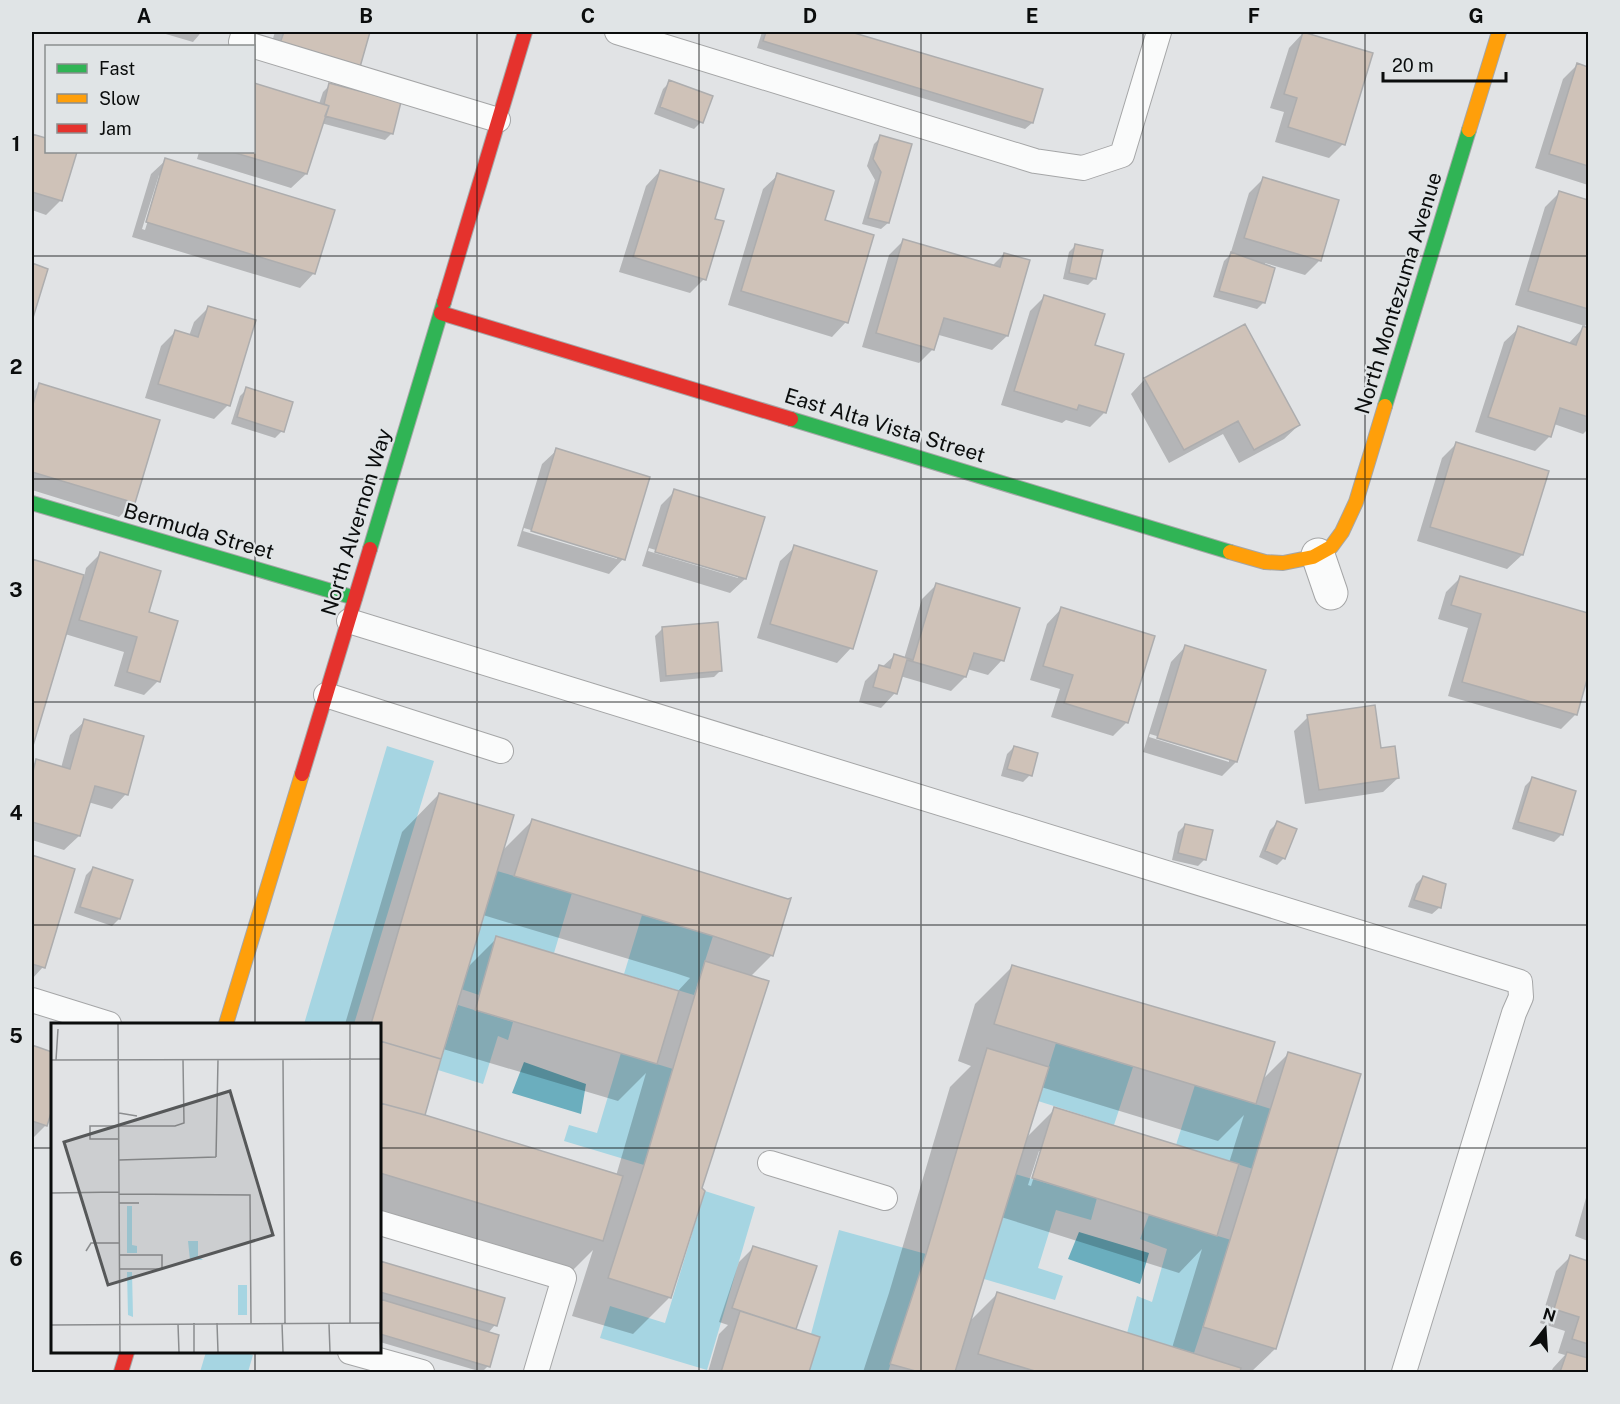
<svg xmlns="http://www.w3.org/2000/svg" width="1620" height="1404" viewBox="0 0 1620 1404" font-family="'Public Sans',sans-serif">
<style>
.green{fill:#a6d5e2}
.water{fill:#6baebe}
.shadow{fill:#0003;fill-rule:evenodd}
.building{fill:#cfc2b8;stroke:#adadae;stroke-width:1.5}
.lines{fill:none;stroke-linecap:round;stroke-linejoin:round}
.lane-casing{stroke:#a5a6a7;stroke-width:26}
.street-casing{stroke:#a5a6a7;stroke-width:35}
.fast-casing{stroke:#a5a6a7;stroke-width:16}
.slow-casing{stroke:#a5a6a7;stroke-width:16}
.jam-casing{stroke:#a5a6a7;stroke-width:16}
.lane{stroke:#fafbfb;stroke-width:24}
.street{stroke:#fafbfb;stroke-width:33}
.fast{stroke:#30b455;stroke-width:14}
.slow{stroke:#ff9f0a;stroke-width:14}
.jam{stroke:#e5322d;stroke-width:14}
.grid{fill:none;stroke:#0b0d0d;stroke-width:1.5;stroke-opacity:0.55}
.labels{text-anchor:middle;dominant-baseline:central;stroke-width:4.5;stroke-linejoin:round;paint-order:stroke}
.street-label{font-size:21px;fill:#0b0d0d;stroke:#e0e4e6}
.inset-road{fill:none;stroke:#8b8d8f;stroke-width:1.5}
.view{fill:#565859;fill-opacity:0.15;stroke:#565859;stroke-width:3}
.inset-edge{fill:none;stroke:#0b0d0d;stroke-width:3}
.neatline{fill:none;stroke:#0b0d0d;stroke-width:2}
.grid-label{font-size:20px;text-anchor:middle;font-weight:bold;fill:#0b0d0d}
</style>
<rect width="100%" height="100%" fill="#e1e3e5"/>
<!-- green -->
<path class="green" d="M387 746 434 761 354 1024H304Z
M497 871 572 893 554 953 497 937 479 995 461 989Z
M642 915 713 936 694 995 624 974Z
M458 1005 513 1022 508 1040 498 1036 483 1084 438 1070Z
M1056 1043 1133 1067 1114 1125 1038 1101Z
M621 1053 673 1069 644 1165 564 1141 569 1125 597 1133Z
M1195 1085 1271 1109 1253 1169 1176 1145Z
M1015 1174 1097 1198 1091 1220 1056 1210 1038 1268 1063 1276 1055 1300 984 1279Z
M705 1191 755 1207 707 1370 600 1338 610 1306 665 1323Z
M1149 1215 1231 1240 1194 1353 1127 1333 1137 1296 1152 1302 1167 1249 1140 1239Z
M839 1230 926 1254 888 1372H809L819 1337 811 1334Z
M206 1352H242L253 1355 248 1372H200Z"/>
<!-- water -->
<path class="water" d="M524 1062 586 1084 581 1114 512 1093Z
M1079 1232 1149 1253 1140 1284 1068 1259Z"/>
<!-- shadow -->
<path class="shadow" d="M159 32H201L199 35 193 42Z
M275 32H368L359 66 267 57Z
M762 32H846L1041 90 1032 123 1025 129 757 48Z
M1303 33 1343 144 1329 158 1275 142 1284 112 1270 108 1289 48Z
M1577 65 1588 68V185L1535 168 1563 79Z
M670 82 701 122 694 129 654 114 663 89Z
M254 84 319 104 323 92 330 85 392 133 385 140 321 123 306 174 291 188 197 159 199 152H254Z
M32 135 46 140V152H76L61 200 46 215 32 210Z
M881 137 888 223 881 229 862 224 875 180 867 166 874 144Z
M166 160 314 273 300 288 132 237 151 174ZM159 175H162L145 230 142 229Z
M660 171 713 220 704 279 690 293 619 272 646 186Z
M778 175 823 221 846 322 832 337 728 305 763 189Z
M1263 179 1337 201 1319 261 1305 275 1265 263 1264 302 1257 309 1213 297 1224 261 1232 253 1231 252 1249 193Z
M1559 193 1588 202V322L1585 326 1515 305 1545 207Z
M903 241 992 266 1004 254 1007 336 992 350 939 335 933 349 919 363 862 347 889 255Z
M1076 245 1095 278 1088 285 1063 279 1069 252Z
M32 265 46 270 32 318Z
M1044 297 1093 346 1122 355 1104 413 1090 427 1066 420 1062 423 1001 405 1030 311Z
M208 308 228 405 214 419 145 398 161 346 175 332 189 336 194 322Z
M1519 328 1569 343 1583 328 1588 330V429L1583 434 1554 424 1550 436 1535 451 1475 432 1504 342Z
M1145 379 1299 425 1284 439 1239 463 1223 434 1169 463 1131 394Z
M40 385 158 421 133 503 119 517 32 490V393Z
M247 389 282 431 275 438 231 424 240 396Z
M1456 444 1522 555 1507 569 1417 541 1442 458Z
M557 450 623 559 609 574 517 546 542 464ZM524 528 617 556V559L523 531Z
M675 491 745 579 730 593 642 566 661 505ZM649 548 738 575V578L648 551Z
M795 547 851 648 837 663 757 638 780 561Z
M100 554 147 613 158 681 144 695 114 686 124 652 65 634 32 744V561L84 577 86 568Z
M1461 577 1588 614V670L1576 714 1561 729 1448 696 1468 628 1438 619 1446 592Z
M936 585 1002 660 988 675 967 669 965 677 951 691 900 676 895 693 881 708 859 702 865 681 879 667H882L894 656 904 659 922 599Z
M1061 609 1127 722 1113 736 1051 717 1060 689 1030 680 1047 624Z
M662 629 721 670 714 677 660 682 655 636Z
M1185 647 1236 762 1222 776 1143 752 1171 662ZM1150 734 1229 758V762L1149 737Z
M1308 717 1380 750 1398 778 1383 792 1305 804 1294 731Z
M85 721 126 794 112 809 88 802 79 836 64 850 32 840V766L37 761 61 768 70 735Z
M1014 747 1030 775 1023 782 1001 776 1007 754Z
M1532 779 1574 792 1561 835 1554 842 1512 829 1525 786Z
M439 794 502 851 532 821 772 955 750 977 700 1188 670 1297 633 1334 572 1316 593 1250 565 1278 380 1221V1024H345L402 832ZM483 915 675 973 690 978 677 992 497 938 467 968ZM443 1049 618 1101 646 1073 616 1176 423 1116Z
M1277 823 1284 858 1277 865 1259 857 1270 830Z
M1185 825 1205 859 1198 866 1172 860 1178 832Z
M32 857 73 870 43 967 32 979Z
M93 868 131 881 119 919 112 926 74 913 86 875Z
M1423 877 1444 885 1439 908 1432 914 1408 907 1416 884Z
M1012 967 1262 1080 1289 1053 1359 1075 1275 1349 1251 1372H863L889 1293 950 1087 971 1066 958 1061 975 1004ZM1041 1087 1218 1141 1244 1115 1229 1163 1055 1109 1026 1138ZM1039 1151H1042L1031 1186 1028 1185ZM1001 1217 1179 1273 1202 1249 1172 1348 997 1294 969 1322Z
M32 1047 52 1053V1106L46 1125 32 1139Z
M1588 1191V1241L1575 1236Z
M754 1247 815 1267 794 1330 818 1338 807 1372H708L719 1334 728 1325 719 1322 739 1262Z
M1570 1257 1588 1263V1372H1551L1553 1368 1565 1355 1558 1353 1565 1331 1540 1323 1556 1271Z
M380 1263 503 1299 495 1325 488 1333V1366L482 1372 380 1342Z"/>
<!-- building -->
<path class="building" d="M284 32H370L360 67 280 43Z
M766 32H851L1043 89 1033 123 763 41Z
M1303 32 1373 53 1345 145 1288 127 1297 98 1284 94Z
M1577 63 1588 67V166L1549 154Z
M669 80 713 96 703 123 660 107Z
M254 83 329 106 307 174 232 152H254Z
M329 83 401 102 393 134 325 116 329 106 324 104Z
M32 134 46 138V152H77L62 201 32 192Z
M880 135 912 144 889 223 868 218 881 172 873 159Z
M165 158 335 210 315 274 146 222Z
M660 170 724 189 715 219 724 221 706 280 633 257Z
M777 173 834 191 825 220 874 235 848 323 741 291Z
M1263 177 1339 200 1321 261 1244 238Z
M1559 191 1588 200V309L1528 291Z
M903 239 1000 267 1004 253 1030 260 1008 336 944 318 934 350 876 333Z
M1075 244 1103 250 1096 279 1069 273Z
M1231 252 1275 268 1265 303 1219 291Z
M32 263 48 269 32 321Z
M1044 295 1105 314 1095 345 1124 354 1106 413 1079 405 1077 410 1014 391Z
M208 306 256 320 230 406 158 384 175 330 198 337Z
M1245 324 1300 425 1254 450 1238 421 1184 450 1144 378Z
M1518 326 1576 345 1583 326 1588 328V417L1560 408 1551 437 1488 417Z
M39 383 160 420 135 503 32 472V408Z
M246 387 293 402 284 432 237 417Z
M1456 442 1549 471 1523 555 1430 527Z
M556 448 650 477 625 560 531 531Z
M674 489 765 517 746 579 655 552Z
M794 545 877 571 853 649 770 624Z
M100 552 161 571 149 612 178 621 160 682 127 672 137 637 79 620Z
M32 559 84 575 32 749Z
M1460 576 1588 613V676L1577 715 1462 682 1481 614 1451 605Z
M936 583 1020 608 1004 661 974 653 966 677 907 660 897 694 873 687 879 665 890 668 894 654 913 660Z
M1061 607 1155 636 1128 723 1064 703 1073 675 1043 666Z
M718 622 722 671 666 676 662 627Z
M1185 645 1266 670 1237 762 1157 738Z
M1375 705 1381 748 1395 746 1399 778 1319 790 1307 715Z
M84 719 144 736 128 795 95 786 80 836 32 822V776L36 759 70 769Z
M1014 746 1038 753 1032 776 1007 769Z
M1532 777 1576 791 1563 835 1518 822Z
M439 793 514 815 441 1059 380 1041V1024H371Z
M532 819 788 899 791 898 773 956 713 936 514 876Z
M1277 821 1297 829 1285 859 1265 851Z
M1185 824 1213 830 1206 860 1178 853Z
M32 855 75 869 45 968 32 964Z
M93 867 133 880 120 919 80 907Z
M1423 876 1446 884 1441 908 1414 900Z
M496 936 679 991 657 1064 475 1010Z
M705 961 769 981 702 1188 705 1191 671 1298 608 1278 644 1165Z
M1012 965 1275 1042 1256 1104 994 1024Z
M380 1041 441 1059 425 1115 380 1103Z
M32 1045 52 1052V1110L47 1126 32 1121Z
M987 1048 1049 1067 955 1372H919L890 1364 926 1254Z
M1288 1052 1361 1074 1276 1349 1203 1327Z
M380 1103 425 1115 623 1176 603 1241 380 1173Z
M1054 1107 1239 1164 1217 1236 1032 1178Z
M753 1246 817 1266 796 1329 732 1308Z
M1570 1255 1588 1261V1344L1572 1339 1579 1317 1554 1309Z
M380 1261 505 1298 497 1326 380 1292Z
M997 1292 1241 1368 1240 1372H1038L978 1354Z
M380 1299 499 1335 490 1367 380 1334Z
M740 1311 820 1337 809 1372H721Z
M1567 1352 1588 1358V1372H1560Z"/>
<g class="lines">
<!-- lane casing -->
<g class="lane-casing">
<path id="lane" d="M244 32 241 42 498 120
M617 32 1035 161 1083 168 1122 155 1159 32
M349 621 1520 982 1521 997 1514 1013 1404 1372
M326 695 501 751
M32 1000 109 1024
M770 1163 885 1198
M380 1223 564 1278 536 1372
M350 1352 422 1372"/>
</g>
<!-- street casing -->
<g class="street-casing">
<path id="street" d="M1318 555 1331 593"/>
</g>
<!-- fast casing -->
<g class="fast-casing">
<path id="fast" d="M1385 406 1469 130
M791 419 1230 552
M32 503 355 598
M370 549 444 302"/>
</g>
<!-- slow casing -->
<g class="slow-casing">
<path id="slow" d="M1469 130 1499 32
M1230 552 1265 562 1283 563 1313 557 1331 547 1342 532 1356 502 1385 406
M226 1024 302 774"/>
</g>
<!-- jam casing -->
<g class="jam-casing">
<path id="jam" d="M444 302 525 32
M441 313 791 419
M302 774 370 549
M121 1372 127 1352"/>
</g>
<!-- lane -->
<use href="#lane" class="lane"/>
<!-- street -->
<use href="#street" class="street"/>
<!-- fast -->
<use href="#fast" class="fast"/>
<!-- slow -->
<use href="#slow" class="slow"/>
<!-- jam -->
<use href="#jam" class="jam"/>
</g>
<!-- grid -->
<path class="grid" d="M255 32V1024M477 32V1372M699 32V1372M921 32V1372M1143 32V1372M1365 32V1372M32 256H1588M32 479H1588M32 702H1588M32 925H1588M32 1148H52M380 1148H1588M255 1352V1372"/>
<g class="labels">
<!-- street labels -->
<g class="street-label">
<text transform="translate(1398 293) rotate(-73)">North Montezuma Avenue</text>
<text transform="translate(885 425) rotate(17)">East Alta Vista Street</text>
<text transform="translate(356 522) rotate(-73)">North Alvernon Way</text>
<text transform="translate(199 531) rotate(16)">Bermuda Street</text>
</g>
</g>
<!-- overview -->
<g transform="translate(51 1023)">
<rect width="330" height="330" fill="#e1e3e5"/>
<path d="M76 183H81V222L86 223V230H76ZM137 218H147V233L152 237H139ZM76 249H81L82 294 77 292ZM187 262H196V292H187Z" fill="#a6d5e2"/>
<path class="inset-road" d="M67 1 69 329M299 1V301M0 37 330 36M5 37 7 6M232 37 234 300M68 90 86 93M68 116H39V103H124L133 100 132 37M165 134 167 37M68 137 165 134M0 170 68 169M68 171 199 172 200 300M68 180H88M35 228 40 220H68M68 232H111V246H68M143 300V329M166 300 167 329M231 300 232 329M329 300 330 329M127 301 128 329M278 301 279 329M0 302 330 300"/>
<path class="view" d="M179 68 222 212 57 262 13 119Z"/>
<rect width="330" height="330" class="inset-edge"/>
</g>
<!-- border -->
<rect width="1620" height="1404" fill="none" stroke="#e0e4e6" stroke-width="66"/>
<!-- legend -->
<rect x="45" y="45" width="210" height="108" fill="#e0e4e6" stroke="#8b8e8f" stroke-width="1.5"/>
<rect x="57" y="64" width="30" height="9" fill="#30b455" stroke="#8b8e8f" stroke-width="1.5"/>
<text x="99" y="75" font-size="18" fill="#0b0d0d">Fast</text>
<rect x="57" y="94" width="30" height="9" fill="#ff9f0a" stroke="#8b8e8f" stroke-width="1.5"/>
<text x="99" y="105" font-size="18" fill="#0b0d0d">Slow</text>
<rect x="57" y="124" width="30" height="9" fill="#e5322d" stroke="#8b8e8f" stroke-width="1.5"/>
<text x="99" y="135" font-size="18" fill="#0b0d0d">Jam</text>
<!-- north arrow -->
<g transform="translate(1545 1329) rotate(17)" stroke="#e0e4e6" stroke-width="4.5" paint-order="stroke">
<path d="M0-4.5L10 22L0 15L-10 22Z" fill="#0b0d0d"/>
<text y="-9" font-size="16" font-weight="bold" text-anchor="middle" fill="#0b0d0d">N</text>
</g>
<!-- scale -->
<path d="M1383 72v9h123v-9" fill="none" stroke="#0b0d0d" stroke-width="3"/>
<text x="1392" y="72" font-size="18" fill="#0b0d0d" stroke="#e0e4e6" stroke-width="4.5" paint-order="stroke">20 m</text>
<rect x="33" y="33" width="1554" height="1338" class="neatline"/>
<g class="grid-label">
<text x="144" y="23">A</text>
<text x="366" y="23">B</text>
<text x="588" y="23">C</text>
<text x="810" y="23">D</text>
<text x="1032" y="23">E</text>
<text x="1254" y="23">F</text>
<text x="1476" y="23">G</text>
<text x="16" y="151">1</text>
<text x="16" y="374">2</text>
<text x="16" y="597">3</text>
<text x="16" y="820">4</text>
<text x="16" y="1043">5</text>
<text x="16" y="1266">6</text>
</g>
</svg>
